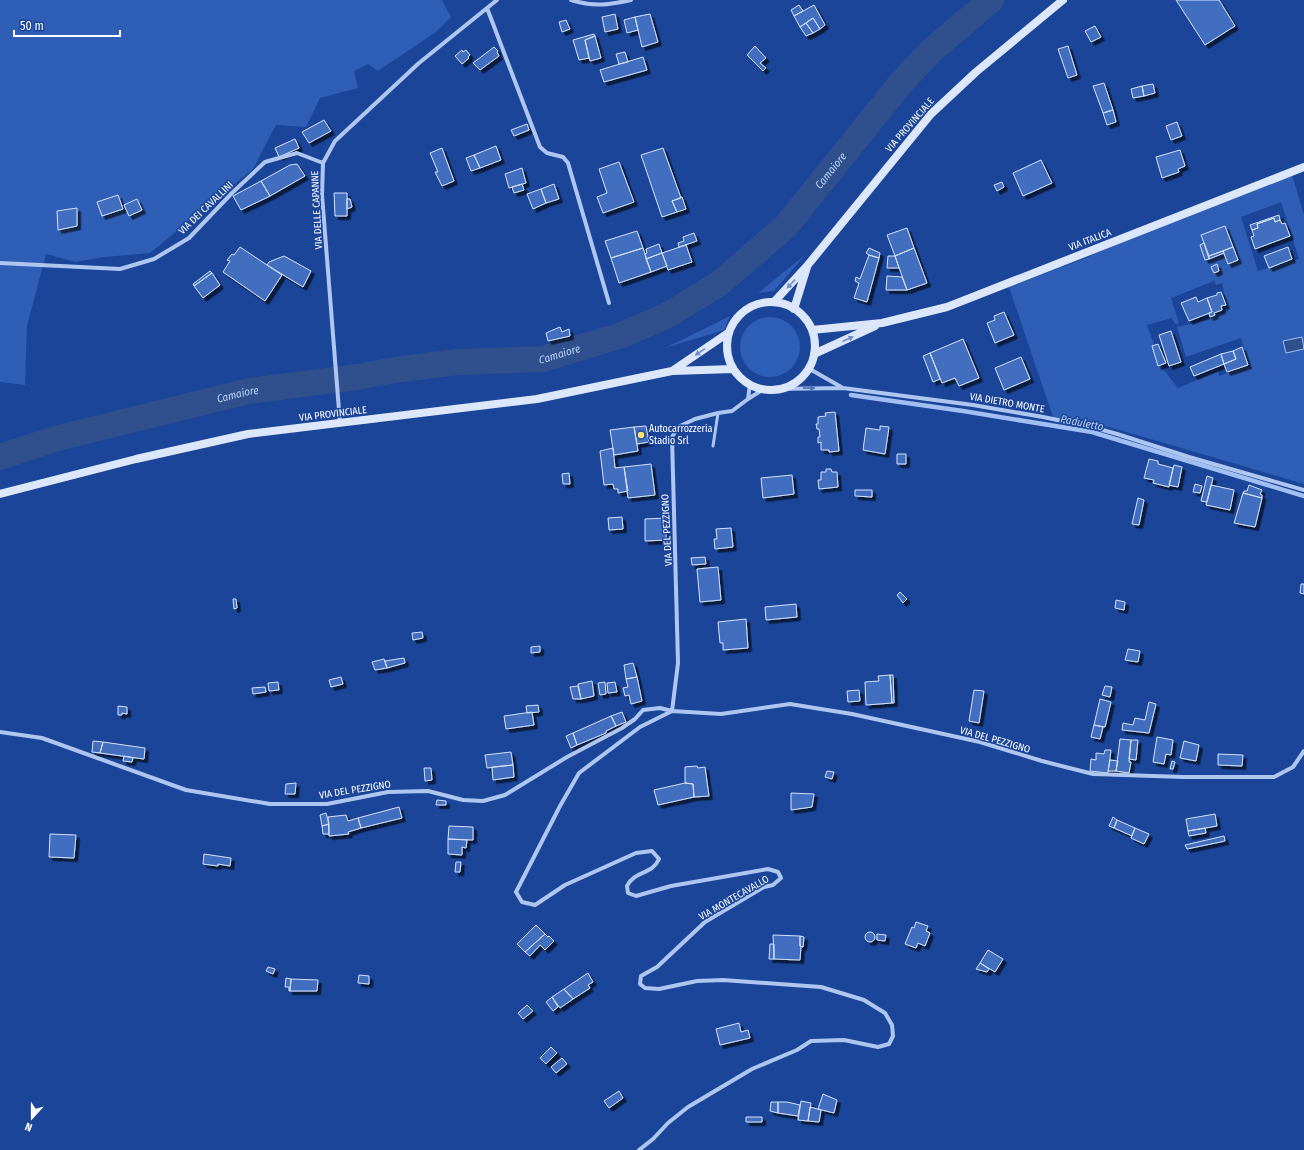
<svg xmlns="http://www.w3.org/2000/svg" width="1304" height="1150" viewBox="0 0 1304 1150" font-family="'Fira Sans Condensed',sans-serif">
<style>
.green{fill:#2e5eb6;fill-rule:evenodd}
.water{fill:#304f8d;stroke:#a2bff3}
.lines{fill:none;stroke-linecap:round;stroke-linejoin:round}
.stream{stroke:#a2bff3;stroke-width:4.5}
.river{stroke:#304f8d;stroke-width:26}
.building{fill:#436ec0;stroke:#d6e3fc;filter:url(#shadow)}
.lane{stroke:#afc6f1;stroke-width:3}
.street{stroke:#afc6f1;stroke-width:4}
.secondary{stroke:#dde7fc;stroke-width:8}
.oneway{fill:#728ec6}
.oneway2{fill:#4e72b8}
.poi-dot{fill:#ffe36e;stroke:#1a4599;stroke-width:1.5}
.labels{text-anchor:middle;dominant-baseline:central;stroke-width:3;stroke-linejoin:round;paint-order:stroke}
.street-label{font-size:10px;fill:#fff;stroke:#1a4599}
.poi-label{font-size:10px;fill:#fff;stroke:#1a4599;text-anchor:start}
.water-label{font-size:11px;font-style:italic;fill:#bbd1f7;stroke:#1a4599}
</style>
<defs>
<filter id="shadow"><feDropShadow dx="3.5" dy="3.5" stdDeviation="0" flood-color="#0009"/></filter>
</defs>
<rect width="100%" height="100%" fill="#1a4599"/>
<!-- green -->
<path class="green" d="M0 0H442L451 17 436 32 378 71 368 64 354 71 358 88 320 98 306 127 276 125 253 169 150 253 105 257 75 262 46 254 27 326 25 385 0 382Z
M1292 175 1304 215V484L1113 428 1100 425V429L1054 420 1009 287 1083 259 1131 238ZM1281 202 1299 259 1258 271 1241 217ZM1214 281 1216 285 1222 283 1228 312 1214 314 1212 319 1177 327 1186 357 1241 338 1248 365 1219 376 1218 371 1178 388 1163 369 1147 325 1172 318 1175 324 1179 323 1171 298Z
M805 255 774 291 758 293Z
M730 316 724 330 665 348Z
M740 347a30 30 0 1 1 60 0a30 30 0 1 1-60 0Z"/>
<!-- water -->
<path class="water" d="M1302 337 1304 349 1286 353 1283 341Z"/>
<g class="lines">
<!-- stream -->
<path class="stream" d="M851 395 963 411 1092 432 1304 496"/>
<!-- river -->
<path class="river" id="s1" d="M0 457 58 438 249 391 357 377 401 369 458 362 543 359 622 335 668 315 720 283 786 226 900 84 931 51 991 0"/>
</g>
<!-- building -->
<path class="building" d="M1176 0H1219L1235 26 1205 45Z
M799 5 803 11 794 16 791 10Z
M814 5 825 25 820 29 813 18 800 27 794 16Z
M615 14 618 29 605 32 602 17Z
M650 14 658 42 642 47 635 17Z
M635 17 638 30 627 33 624 20Z
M813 18 820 29 813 33 806 23Z
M566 20 570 29 562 32 559 22Z
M806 23 813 33 806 36 800 27Z
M1095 26 1101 37 1091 42 1085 31Z
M594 34 595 36 585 40 589 58 579 60 573 40Z
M595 36 601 58 590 61 585 40Z
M755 46 766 58 760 63 766 68 763 71 747 55Z
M1068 46 1077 75 1068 78 1058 49Z
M494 47 498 51 497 52 499 56 480 70 473 63Z
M462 50 463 52 466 50 470 55 468 57 469 58 462 64 455 56Z
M625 52 628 62 619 64 616 54Z
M643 57 647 70 604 82 600 70Z
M1104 83 1113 110 1103 113 1093 86Z
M1153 84 1155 93 1144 96 1142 86Z
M1142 86 1144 96 1133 98 1131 89Z
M1113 110 1116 122 1107 125 1103 113Z
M324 120 331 131 309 143 302 132Z
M1177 122 1182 136 1171 140 1166 126Z
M527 124 529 130 514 136 511 130Z
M295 139 299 148 279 157 275 148Z
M496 146 501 160 480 168 474 155Z
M442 148 454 181 442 186 435 172H438L430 153Z
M663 148 681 198 672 201 677 212 662 217 641 155Z
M1180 150 1185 166 1178 169 1179 172 1162 178 1156 157Z
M474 155 480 168 471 171 466 158Z
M1041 160 1052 183 1023 196 1013 173Z
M619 162 634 202 603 213 597 197 607 193 599 169Z
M297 164 305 176 270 196 261 181 290 165Z
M522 168 526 183 509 188 505 174Z
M261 181 270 196 241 210 233 196Z
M1002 182 1004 187 997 191 994 185Z
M522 184 524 190 514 193 512 187Z
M554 184 559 199 546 203 541 189Z
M541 189 546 203 533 209 527 194Z
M334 193H347V216H335Z
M118 195 123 209 102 216 97 202Z
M682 197 686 209 677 212 672 201Z
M137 199 142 210 129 216 124 205Z
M347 199H350L352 207 347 209Z
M77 208V226L58 230 57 211Z
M1279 215 1280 220 1275 222 1274 218 1257 224 1258 228 1252 230 1250 225Z
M1274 218 1275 222 1280 220 1282 224 1285 223 1290 236 1255 249 1251 237 1254 236 1252 230 1258 228 1257 224Z
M1225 226 1233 247 1209 256 1201 235Z
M907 228 914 248 895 256 887 235Z
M637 231 643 248 611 258 605 241Z
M694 233 697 241 679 247 678 243 684 241 683 237Z
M1204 243 1209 259 1205 260 1200 245Z
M659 244 662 253 646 259 645 254 647 253 646 249Z
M686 245 692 262 668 270 662 253Z
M240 247 282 275 265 301 223 272 230 261 227 260 232 254 234 255Z
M1233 247 1238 260 1228 264 1223 251Z
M1288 247 1292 259 1269 268 1264 256Z
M643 248 651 272 619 283 611 258Z
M869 248 880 253 879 258 869 255 866 253Z
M914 248 927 283 907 290 895 256Z
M1223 251 1224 253 1209 259V256Z
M662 253 667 266 651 272 646 259Z
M869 255 879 258 867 302 854 298 859 283 855 281 856 277 860 279Z
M284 256 311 271 303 287 267 265 269 262Z
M888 256H895L899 268H887Z
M1217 264 1219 271 1214 273 1211 267Z
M210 271 212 273 194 286 193 284Z
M212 273 220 285 203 298 194 286Z
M887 276 902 277 907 290H886Z
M1221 292 1226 305 1221 306 1222 310 1214 313 1215 315 1210 317 1209 313 1212 312 1207 298 1217 295V293Z
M1196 297 1198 302 1207 298 1212 312 1189 321 1181 303Z
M1004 312 1014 335 995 343 987 323 995 320 994 316Z
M560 327 562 332 569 329 570 336 548 341 546 333Z
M1171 331 1181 362 1169 366 1159 335Z
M963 339 979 378 959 386 955 378 942 383 930 353Z
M1158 344 1166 363 1158 366 1152 346Z
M1242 347 1248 365 1227 372 1224 364 1236 359 1233 351Z
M1233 351 1236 359 1224 364 1221 354Z
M930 353 940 379 933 382 923 356Z
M1221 354 1224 364 1194 376 1190 367Z
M1021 357 1030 379 1004 390 995 368Z
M835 412 839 451 829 452V450H821V442L818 443V437H820L819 429H817L816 424H818V417L826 416 825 413Z
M646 426 649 442 637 444 634 427Z
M880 426 889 427 885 454 863 450 866 428 880 430Z
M634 427 638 451 614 455 610 430Z
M613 448 615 468 624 467 628 491 618 493V489H614L613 484 604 485 600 451Z
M897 454H906V464H897Z
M1149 459 1158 461V464L1173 468 1169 487 1153 483 1154 480 1144 478Z
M651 464 655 495 628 498 624 467Z
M1174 465 1182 467 1178 487 1169 485Z
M826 469H831L832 472H837L838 487 819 489 818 480H821V472H826Z
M569 473 570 484H563L562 474Z
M792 475 794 494 763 498 761 478Z
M1207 476 1213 478 1207 502 1201 501Z
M1195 484 1202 486 1200 493 1193 492Z
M1211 485 1234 490 1230 510 1206 505Z
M1249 485 1262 490 1260 494 1262 495V498L1243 493 1244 491H1247Z
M855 490H872V497L855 496Z
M1243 493 1262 498 1255 527 1234 523Z
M1138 498 1144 500 1139 525 1132 524Z
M622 517 623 529 609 530 608 518Z
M666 518V540L645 541V519Z
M731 528 733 547 715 549 714 539H717L716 529Z
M705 557 706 564 692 565 691 558Z
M718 567 721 600 700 602 697 569Z
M1301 584H1304V594L1300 593Z
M900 592 907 599 903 603 897 595Z
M233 599H236L237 608 234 609Z
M1116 600 1125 602 1124 610 1115 608Z
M796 604 797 617 766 620 765 607Z
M746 619 748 648 723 650V643H720L718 622Z
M422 632 423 638 413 640 412 633Z
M540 646V652L531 653V647Z
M1128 649 1140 651 1138 662 1125 660Z
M404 658 405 663 387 668 385 661Z
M384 659 387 668 375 670 372 662Z
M633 663 637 677 626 679 624 665Z
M890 675 892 703 866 705 865 682 879 681 878 676Z
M890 675H893L894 703H892Z
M341 677 343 684 331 687 329 680Z
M637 677 642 701 631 704 629 695 625 696 623 688 628 687 626 679Z
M592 681 594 696 581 699 578 684Z
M278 682 279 690 269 691 268 683Z
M605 682 606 694 600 695 598 683Z
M615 682 617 692 608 693 607 683Z
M578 686 581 699H573L570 687Z
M1105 686 1112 687 1110 697 1102 695Z
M265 687 266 692 253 694 252 688Z
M859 690 860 701 848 702 847 691Z
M974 690 984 691 979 723 969 721Z
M1100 699 1111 702 1105 727 1094 725Z
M1149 702 1156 704 1149 733 1122 730 1123 723 1133 725 1135 718 1145 720Z
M538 705 539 712 527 713 526 706Z
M118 706 127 707V714L122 713V715H118Z
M532 712 534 725 506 729 504 716Z
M622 712 626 722 616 726 611 716Z
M611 716 616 726 606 731V733L577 745 573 733Z
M1094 725 1103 727 1100 739 1091 737Z
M573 733 577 745 571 748 566 736Z
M1157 737 1173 740 1171 755 1166 754 1164 764 1153 762Z
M1120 739 1131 740 1129 762H1131L1129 773 1116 771Z
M1131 740H1138L1136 760 1129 759Z
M93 741 103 742 100 753 92 752Z
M1184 741 1199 745 1196 761 1180 758Z
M103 742 145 748 144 759 100 753Z
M1105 750H1111L1108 773 1090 771 1091 759 1096 760V753L1104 754Z
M511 752 513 765 487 768 485 755Z
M1218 754 1243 755 1242 766 1218 765Z
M124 756 133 758 132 762 123 761Z
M1110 760 1118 761 1116 771H1108Z
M1172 761 1175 762 1173 769H1170Z
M513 765 514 777 493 780 492 767Z
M697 766 698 768 705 767 709 796 694 797 693 784 685 783V767Z
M424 768H431L432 780 425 781Z
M827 771 834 772 832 779 825 777Z
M296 783 295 794H285L286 784Z
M685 783 693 784 694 797 658 805 654 790Z
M791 793 814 794 812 807 791 810Z
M437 800 446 801V805H436Z
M399 807 402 818 361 828 358 818Z
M326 813 329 824 322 826 320 815Z
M1215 814 1217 826 1188 831 1186 819Z
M346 815 348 821 358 818 361 828 348 832 349 834 329 836 328 817Z
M1113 817 1117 820 1114 828 1109 826Z
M1117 820 1135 828 1132 836 1114 828Z
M329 824V834H323L322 826Z
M449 826 473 827V840L448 839Z
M1135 828 1149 834 1144 844 1131 838Z
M1205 828 1206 833 1189 836 1188 831Z
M50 834 76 835 74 858 49 857Z
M1224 836 1225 841 1187 849 1185 845Z
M448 839 467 840 466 848 462 847V855L448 854Z
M204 854 231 858 230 866 218 864V866L203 864Z
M456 862H461L460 872H455Z
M916 922 928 926 926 931 930 933 925 946 918 943 916 948 905 944 912 927 914 928Z
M536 925 545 934 525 952 517 944Z
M865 937a5 5 0 1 1 10 0a5 5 0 1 1-10 0Z
M545 934 548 937 549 936 554 941 545 950 540 945 530 956 525 952Z
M877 934 886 935 885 941 877 940Z
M773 935 800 936V946H801L800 960 774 959Z
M800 936 804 937 803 947 800 946Z
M770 944H774V959H769Z
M988 950 1003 959 995 972 980 963Z
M980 963 989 969 987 972 976 969Z
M268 967 275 969 273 974 266 971Z
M588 973 593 982 588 985 590 988 573 999 564 989Z
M359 975 369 976V984L358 983Z
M286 978 291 979 290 991H289V987H285Z
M291 979 318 980 317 991H290Z
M564 989 573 999 560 1008 552 997Z
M552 997 558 1007 553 1011 546 1002Z
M527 1005 533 1011 523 1019 518 1013Z
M739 1023 741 1032 748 1030 750 1038 720 1045 716 1029Z
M551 1047 557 1053 546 1064 540 1058Z
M562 1058 567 1064 556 1073 551 1067Z
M619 1091 623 1098 609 1108 604 1101Z
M823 1094 837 1100 834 1113 818 1109Z
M801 1101 811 1103 808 1121 798 1120Z
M771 1102H778V1113L770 1111Z
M778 1102H787L800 1105 798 1116 778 1113Z
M810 1107 821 1110 819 1122 808 1121Z
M746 1117H762V1122H746Z"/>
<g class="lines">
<!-- lane -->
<path class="lane" d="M713 446 718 413"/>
<!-- street -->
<path class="street" d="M571 0C594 7 608 5 631 0
M487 8 540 147 547 153 563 157 568 163 609 303
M0 263 120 269 154 259 189 238 232 193 265 162 297 153 323 163
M808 368 843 388
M775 389 843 388 973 405 1043 417 1092 427 1117 434 1189 457 1304 490
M748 399 750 384
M340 423 322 195 323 163 335 141 419 63 497 0
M672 711 678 663 672 437 678 427 695 419 718 413 732 411 748 399 764 389
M0 732 42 738 186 790 270 804H327L388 792 428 791 463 800 483 801 505 795 567 757 622 728 635 719 643 710 660 708 672 711 721 714 790 704 852 714 980 742 1042 761 1093 774 1183 777H1274L1293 767 1304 751
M639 1150 653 1139 668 1123 688 1107 752 1069 797 1050 811 1041 844 1040 878 1047 889 1044 893 1036 892 1025 885 1013 864 1000 821 987 723 980 697 981 659 989 645 988 640 984 641 976 657 967 705 922 764 887 773 885 781 878 778 872 768 869 671 886 636 896 628 893 627 886C635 870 652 875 659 859L652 851 636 853 565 885 535 905 522 902 516 892 560 806 579 773 640 727 672 711"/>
<!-- secondary -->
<path class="secondary" d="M774 302 807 266 931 114 976 72 1063 0
M727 346a44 44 0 1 1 88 0a44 44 0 1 1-88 0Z
M794 309 807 267
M812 330 882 323 947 307 1304 167
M814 354 875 326
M672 371 728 333
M0 494 136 459 248 434 537 399 672 371 733 369"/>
</g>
<!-- one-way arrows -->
<defs><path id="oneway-solid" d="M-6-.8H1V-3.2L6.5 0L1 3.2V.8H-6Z"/></defs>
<g class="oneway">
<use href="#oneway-solid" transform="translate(791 284) rotate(133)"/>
<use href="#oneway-solid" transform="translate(848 339) rotate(-24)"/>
<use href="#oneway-solid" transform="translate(700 352) rotate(146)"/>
</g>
<use class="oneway2" href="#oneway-solid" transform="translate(809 388) rotate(-1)"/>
<!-- markers -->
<circle class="poi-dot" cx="641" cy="435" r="4"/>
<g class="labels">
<!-- street labels -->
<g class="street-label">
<text transform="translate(910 125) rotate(-49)">VIA PROVINCIALE</text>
<text transform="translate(206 208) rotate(-44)">VIA DEI CAVALLINI</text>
<text transform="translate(317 210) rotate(-93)">VIA DELLE CAPANNE</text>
<text transform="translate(1090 240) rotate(-21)">VIA ITALICA</text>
<text transform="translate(1007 403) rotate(10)">VIA DIETRO MONTE</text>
<text transform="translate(333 414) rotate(-7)">VIA PROVINCIALE</text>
<text transform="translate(667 530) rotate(-93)">VIA DEL PEZZIGNO</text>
<text transform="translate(995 740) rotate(16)">VIA DEL PEZZIGNO</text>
<text transform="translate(355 790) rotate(-9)">VIA DEL PEZZIGNO</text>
<text transform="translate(734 898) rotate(-30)">VIA MONTECAVALLO</text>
</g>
<!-- poi labels -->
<g class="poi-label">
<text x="649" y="429">Autocarrozzeria<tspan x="649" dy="12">Stadio Srl</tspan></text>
</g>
<!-- water labels -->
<g class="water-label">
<text stroke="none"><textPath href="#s1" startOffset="906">Camaiore</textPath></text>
<text stroke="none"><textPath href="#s1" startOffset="571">Camaiore</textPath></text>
<text stroke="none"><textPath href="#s1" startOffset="246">Camaiore</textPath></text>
<text transform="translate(1082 423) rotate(11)">Paduletto</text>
</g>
</g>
<!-- north arrow -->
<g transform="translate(32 1118) rotate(201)" stroke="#1a4599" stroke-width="3" paint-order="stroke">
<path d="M0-3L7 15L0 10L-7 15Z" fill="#ffffff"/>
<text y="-6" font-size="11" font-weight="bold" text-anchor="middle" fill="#ffffff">N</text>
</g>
<!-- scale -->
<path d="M14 30v6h106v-6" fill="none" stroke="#ffffff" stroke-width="2"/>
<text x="20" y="30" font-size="12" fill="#ffffff" stroke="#1a4599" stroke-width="3" paint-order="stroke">50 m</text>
</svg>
